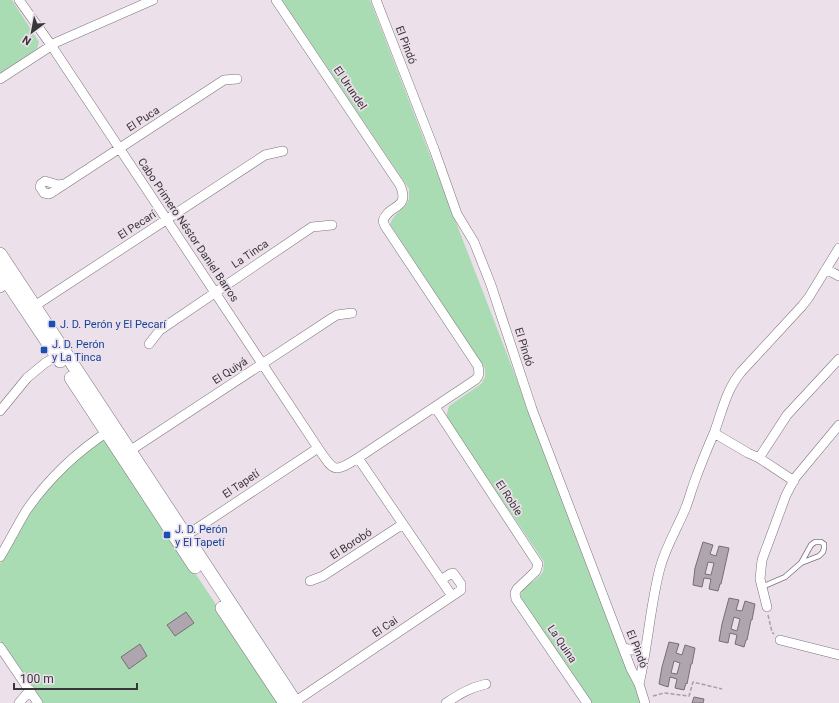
<svg xmlns="http://www.w3.org/2000/svg" width="839" height="703" viewBox="0 0 839 703" font-family="Roboto,sans-serif">
<style>
.green{fill:#aadcb4}
.building{fill:#afa5af;stroke:#786e77;fill-rule:evenodd}
.lines{fill:none;stroke-linecap:round;stroke-linejoin:round}
.service-casing{stroke:#7d737d;stroke-width:6}
.minor-casing{stroke:#7d737d;stroke-width:10}
.secondary-casing{stroke:#7d737d;stroke-width:14}
.path{stroke:#a79ea6;stroke-width:1.5;stroke-dasharray:4 2;stroke-linecap:butt}
.service{stroke:#fff;stroke-width:4.5}
.minor{stroke:#fff;stroke-width:9}
.secondary{stroke:#fff;stroke-width:13}
.transit-dot{fill:#1a4fb4;stroke:#ece0eb;stroke-width:1.5}
.labels{text-anchor:middle;dominant-baseline:central;stroke-width:3.5;stroke-linejoin:round;paint-order:stroke}
.street-label{font-size:11px;fill:#3a3539;stroke:#ece0eb}
.transit-label{font-size:11px;fill:#164399;stroke:#ece0eb;text-anchor:start}
</style>
<rect width="100%" height="100%" fill="#ece0eb"/>
<!-- green -->
<path class="green" d="M0 0H12L39 42 37 49 0 73Z
M282 0H370L642 703H590L522 600C516 586 538 583 543 571 544 569 543 565 544 562L446 417 449 406 481 384 485 377V369L390 224C394 212 406 209 409 199 409 196 409 192 409 189Z
M105 440 108 443 282 703H41L0 641V564L22 523 53 483 81 456 100 441Z"/>
<!-- building -->
<path class="building" d="M703 542 713 545 710 554 716 556 719 546 729 548 721 584H720L718 591 709 589 711 579 704 578 702 587 693 585 695 568ZM708 562 714 563 711 575 705 574Z
M729 598 739 600 736 610 742 611 745 601 755 604 752 620H751L747 640H746L744 647 735 644 737 635 730 633 728 643 719 641 722 624ZM734 617 740 619 737 631 731 629Z
M186 612 194 623 175 636 167 625Z
M669 642 679 644 676 653 682 655 685 645 695 648 692 664H691L687 684 686 683 684 690 675 688 677 679 670 677 668 687 659 684 662 667ZM674 661 680 663 677 674 671 673Z
M140 644 147 656 129 669 121 657Z
M694 697 704 699 703 703H692Z"/>
<g class="lines">
<!-- service casing -->
<g class="service-casing">
<path id="service" d="M762 587 785 577 801 563 819 556 823 552 824 548V544L821 542H815L811 545 801 563"/>
</g>
<!-- minor casing -->
<g class="minor-casing">
<path id="minor" d="M19 0 51 45 318 448C334 471 333 474 358 458L475 380C480 376 479 372 478 366L385 226 383 221C388 204 411 210 400 185L276 0
M376 0 434 149 457 214 474 242 491 285 532 409 631 669 639 684 645 703
M0 79 57 42 153 0
M65 184 58 185 45 181 41 184 40 187 44 193 49 194 51 193 224 80 237 79
M826 269 839 276
M0 288 13 280
M30 309 265 155 283 151
M149 344 160 330 312 227 332 225
M435 407 538 564 536 571 517 589 515 593 516 599 587 703
M0 411 27 378 45 363 61 354
M714 433 748 453 759 458 794 481
M125 454 332 318 337 315 352 313
M358 458 452 596
M759 458 787 415 839 359
M181 539 318 448
M0 557C9 542 17 526 26 511 48 479 78 451 110 430
M310 581 323 576 403 524
M767 607 760 579 762 560 786 495 795 478 839 425
M780 640 839 655
M0 647 38 703
M623 647C632 651 638 652 646 647
M639 684C648 646 650 606 660 568 666 546 678 527 686 507 690 496 693 485 697 475 702 461 708 447 714 433 722 412 726 390 741 372L802 306 809 297 839 248
M19 703 30 690
M293 703 461 590V584L453 573 450 574 441 580
M446 703C460 694 469 688 486 684"/>
</g>
<!-- secondary casing -->
<g class="secondary-casing">
<path id="secondary" d="M0 254 296 703
M0 271 60 361
M71 378 195 567
M222 608 285 703"/>
</g>
<!-- path -->
<path class="path" d="M768 615 772 632 774 634
M653 696 664 693 689 696 693 682 722 689"/>
<!-- service -->
<use href="#service" class="service"/>
<!-- minor -->
<use href="#minor" class="minor"/>
<!-- secondary -->
<use href="#secondary" class="secondary"/>
</g>
<!-- markers -->
<g class="transit-dot">
<rect x="48" y="320" width="8" height="8" rx="2"/>
<rect x="40" y="346" width="8" height="8" rx="2"/>
<rect x="163" y="531" width="8" height="8" rx="2"/>
</g>
<g class="labels">
<!-- street labels -->
<g class="street-label">
<text transform="translate(406 45) rotate(69)">El Pindó</text>
<text transform="translate(350 88) rotate(56)">El Urundel</text>
<text transform="translate(143 119) rotate(-33)">El Puca</text>
<text transform="translate(137 225) rotate(-33)">El Pecarí</text>
<text transform="translate(188 230) rotate(56)">Cabo Primero Néstor Daniel Barros</text>
<text transform="translate(250 254) rotate(-34)">La Tinca</text>
<text transform="translate(524 347) rotate(73)">El Pindó</text>
<text transform="translate(230 371) rotate(-33)">El Quiyá</text>
<text transform="translate(241 484) rotate(-34)">El Tapetí</text>
<text transform="translate(509 498) rotate(57)">El Roble</text>
<text transform="translate(351 544) rotate(-33)">El Borobó</text>
<text transform="translate(385 627) rotate(-34)">El Cai</text>
<text transform="translate(562 644) rotate(56)">La Quina</text>
<text transform="translate(637 649) rotate(68)">El Pindó</text>
</g>
<!-- transit labels -->
<g class="transit-label">
<text x="60" y="324">J. D. Perón y El Pecarí</text>
<text x="52" y="344">J. D. Perón<tspan x="52" dy="13">y La Tinca</tspan></text>
<text x="175" y="529">J. D. Perón<tspan x="175" dy="13">y El Tapetí</tspan></text>
</g>
</g>
<!-- north arrow -->
<g transform="translate(32 32) rotate(212)" stroke="#ece0eb" stroke-width="3" paint-order="stroke">
<path d="M0-3L7 15L0 10L-7 15Z" fill="#3a3539"/>
<text y="-6" font-size="11" font-weight="bold" text-anchor="middle" fill="#3a3539">N</text>
</g>
<!-- scale -->
<path d="M14 683v6h123v-6" fill="none" stroke="#3a3539" stroke-width="2"/>
<text x="20" y="683" font-size="12" fill="#3a3539" stroke="#ece0eb" stroke-width="3" paint-order="stroke">100 m</text>
</svg>
